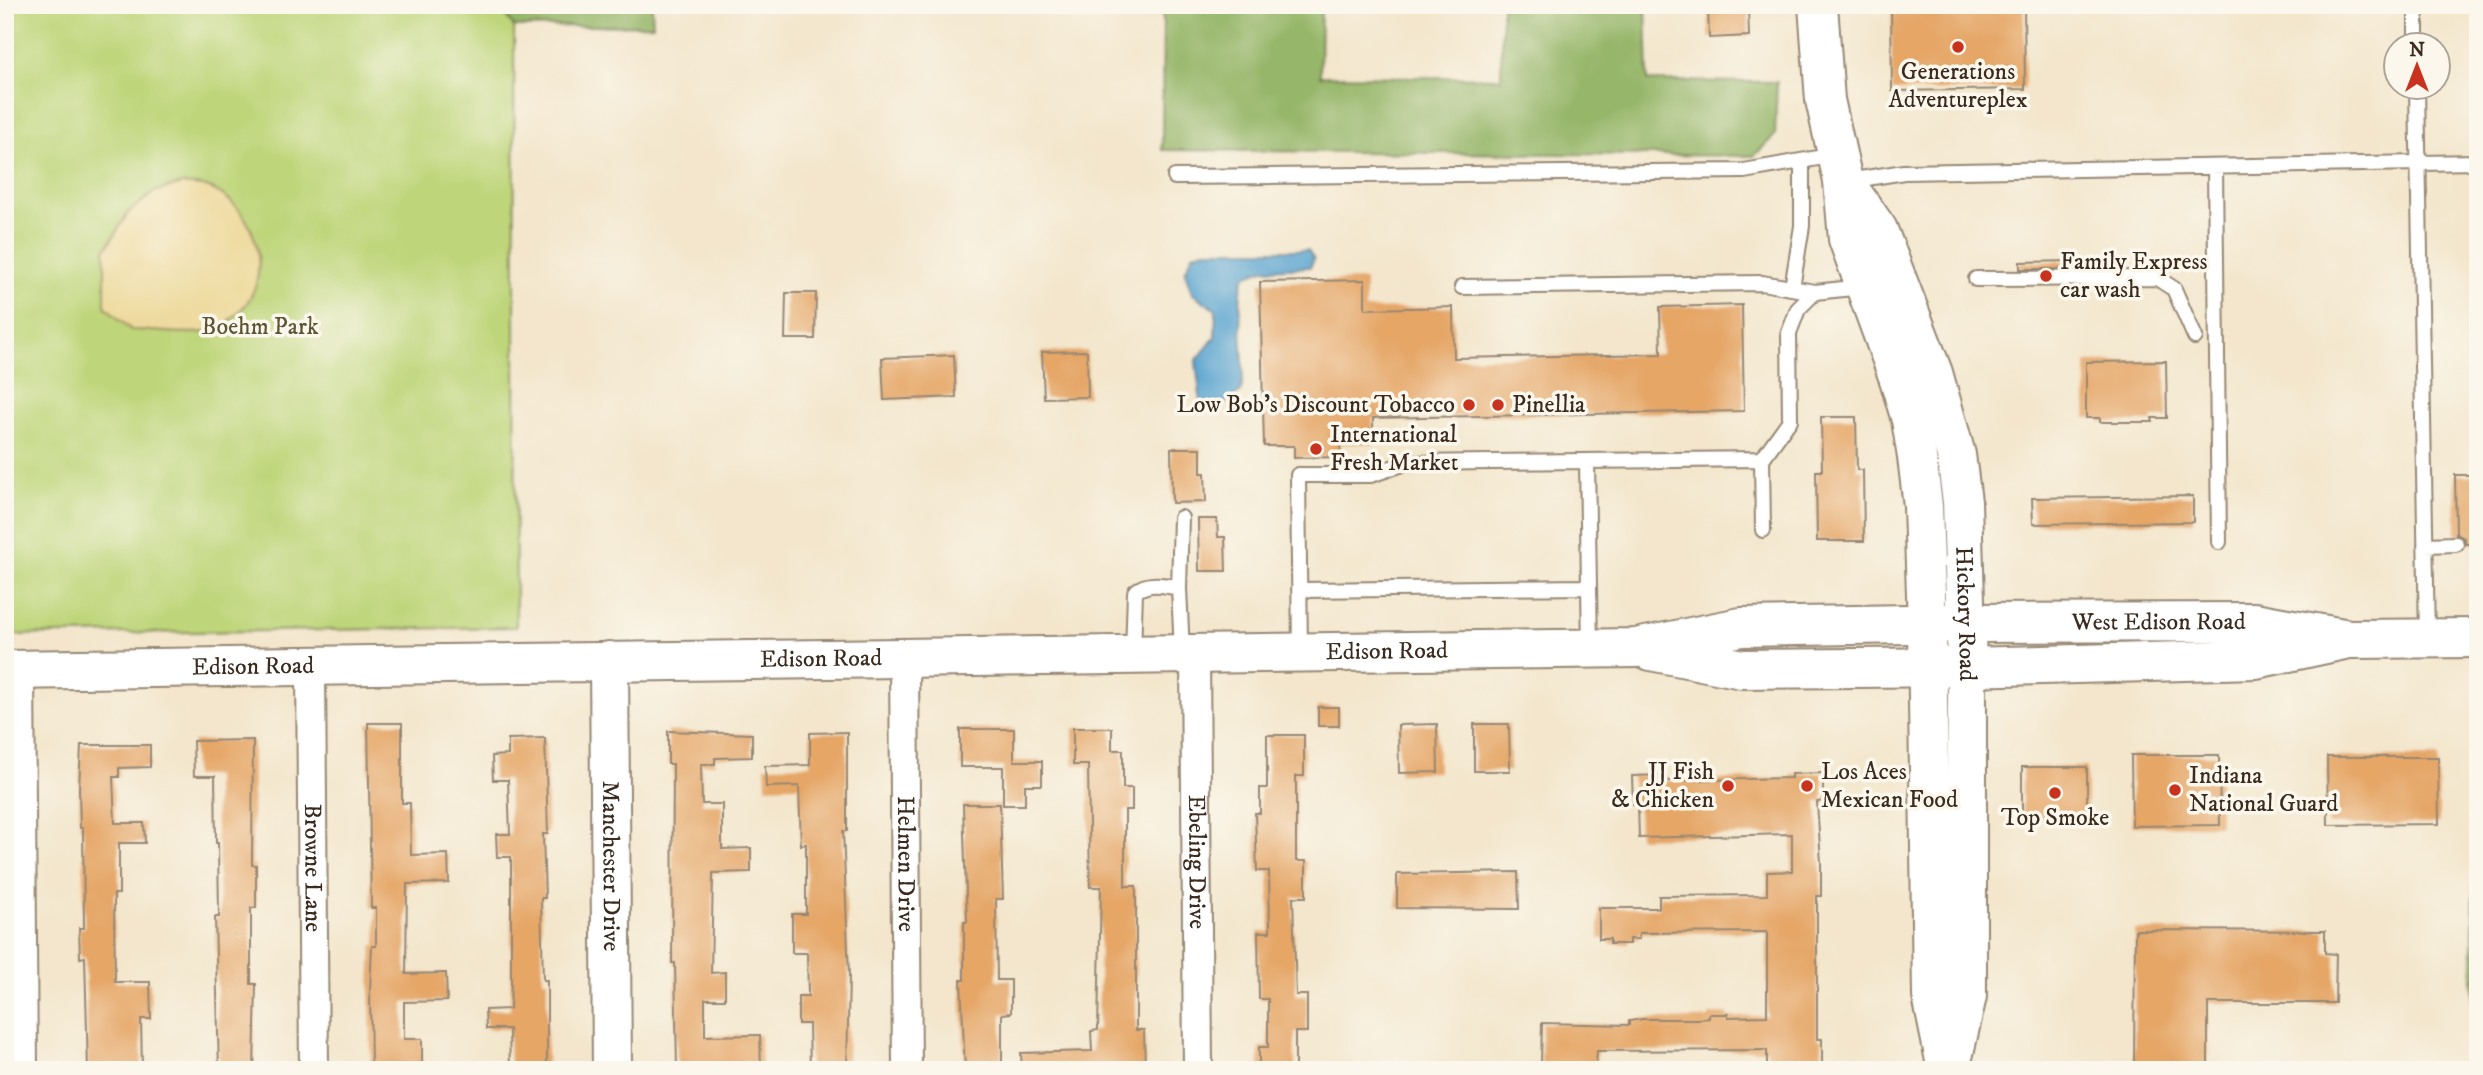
<svg xmlns="http://www.w3.org/2000/svg" width="2483" height="1075" viewBox="0 0 2483 1075" font-family="'IM FELL DW Pica',serif">
<style>
.green{fill:#bed579;stroke:#7c804c;stroke-width:2}
.forest{fill:#96b669;stroke:#687044;stroke-width:2}
.sand{fill:#eeda9e;stroke:#94825e;stroke-width:2}
.water{fill:#57a2cf;stroke:#496676;stroke-width:2}
.building{fill:#e5a666}
.lines{fill:none;stroke-linecap:round;stroke-linejoin:round}
.lane-casing{stroke:#978875;stroke-width:18}
.street-casing{stroke:#978875;stroke-width:32}
.secondary-casing{stroke:#978875;stroke-width:42}
.lane{stroke:#fff;stroke-width:14}
.street{stroke:#fff;stroke-width:28}
.secondary{stroke:#fff;stroke-width:38}
.poi-dot{fill:#c8321e;stroke:#fbf7ec;stroke-width:2.5}
.labels{text-anchor:middle;dominant-baseline:central;stroke-width:7;stroke-linejoin:round;paint-order:stroke}
.poi-label{font-size:24px;fill:#3b2a1e;stroke:#fbf7ec;text-anchor:start}
.park-label{font-size:24px;fill:#5c5535;stroke:#fbf7ec}
.street-label{font-size:24px;fill:#3b2a1e;stroke:#fbf7ec}
</style>
<rect width="100%" height="100%" fill="#fbf7ec"/>
<filter id="ink" filterUnits="userSpaceOnUse"><feTurbulence type="fractalNoise" baseFrequency=".0143" numOctaves="2"/><feDisplacementMap in="SourceGraphic" scale="14" xChannelSelector="R" yChannelSelector="G"/><feConvolveMatrix kernelMatrix="1 2 1 2 8 2 1 2 1" color-interpolation-filters="sRGB"/></filter>
<filter id="wash" filterUnits="userSpaceOnUse"><feTurbulence type="fractalNoise" baseFrequency=".00686" numOctaves="4" result="noise"/><feDisplacementMap in="SourceGraphic" scale="28" xChannelSelector="R" yChannelSelector="G"/><feGaussianBlur stdDeviation="1.57" result="paint"/><feColorMatrix in="noise" values="0 0 0 0 0 0 0 0 0 0 0 0 0 0 0 0 0 1.4 0 .05"/><feComposite in="paint" operator="in"/></filter>
<g filter="url(#wash)">
<rect width="100%" height="100%" fill="#f3e6cc"/>
<!-- green -->
<path class="green" d="M5 5H514L516 627 5 635Z"/>
<!-- forest -->
<path class="forest" d="M498 5H652L653 25 514 27Z
M1163 5H1321L1320 76 1501 78 1502 5H1646L1648 81 1777 82 1775 135 1754 156 1162 150Z
M2473 874H2478V1070H2473Z"/>
<!-- sand -->
<path class="sand" d="M182 184C188 185 196 185 203 186 253 199 277 271 242 309 234 317 223 328 212 331 197 336 149 330 131 330L105 306V250L128 213 154 192Z"/>
<!-- water -->
<path class="water" d="M1204 250H1308L1314 259 1310 267 1263 269 1245 276C1233 301 1248 359 1241 392L1213 411H1208L1201 404 1196 361 1215 337 1216 310 1192 293 1185 272 1193 254Z"/>
<g id="blocks">
<!-- building -->
<path class="building" d="M1891 5H2024L2025 89 1892 91Z
M1748 7 1749 36 1709 38 1708 8Z
M2071 261 2072 269H2020V262Z
M1365 280V309L1453 307 1454 358 1661 354 1660 307 1742 305 1744 411 1373 418V443L1340 444 1341 457 1294 458V446H1264L1260 282Z
M786 293H816L815 339H785Z
M1087 351 1088 397 1044 398 1042 352Z
M954 355 956 397 884 400 882 358Z
M2166 361 2167 418H2152L2153 422H2100V418H2086V362Z
M1821 417H1856L1857 470H1863L1864 541H1817L1816 471H1822Z
M1171 448H1201V473H1205L1206 502 1172 503Z
M2455 475H2478V544H2466L2464 538 2456 534Z
M2193 496V522L2033 524 2032 498Z
M1198 519H1217L1218 537H1225L1226 571H1199Z
M1318 707H1339V726H1318Z
M368 723H402V803H410L411 855 448 854 449 883 407 884 406 974 446 973 447 1001 404 1002V1039H422V1068L371 1070 370 989 372 946H376V908H371Z
M1437 724 1438 772 1399 773 1398 725Z
M1474 724H1509L1510 771H1474Z
M1073 728H1112V750H1123V788H1132V810H1125V886H1136V1030H1144L1145 1070H1022L1021 1053 1092 1051 1091 1031 1098 1030 1101 887H1090L1088 765H1073Z
M960 729H1014V761H1042V785H1025V805H1003V767H960Z
M668 731 752 734V757L715 758V764H701L702 804H722V849L751 848V872L713 873 711 973 725 972V999H705V1036L760 1035 761 1070H677L675 963H672L673 764H668Z
M847 732V831H843L849 975 847 1070H810L809 1024H798V996H808L807 953H792V914H806V844L801 845 799 786 766 787 765 766 810 765V733Z
M1267 735H1304V776H1296V861H1306V897H1293L1296 995H1307V1032H1295V1070H1259V1047H1268V999H1259L1258 932H1270L1269 871H1257L1255 813H1260V788H1267Z
M545 738 548 834H543L545 898H541L543 980H547V1070H510L509 1029H486L485 1010 510 1009 511 980V857H497L496 834H510L508 780H493L492 756 508 755V739Z
M253 740 252 865H256V908H251V984H256L254 1070H219L215 917H219L218 843H216L215 776H194L193 741Z
M81 745H150V767L119 768V777H113L115 823H144L145 843H119V894H114L115 982H150L151 1019H141L142 1070H88L85 957 80 958 79 928H84L83 828H80L79 789Z
M2131 755H2219L2220 825 2132 826Z
M2327 757H2438L2439 824 2328 825Z
M2022 767H2087V818H2022Z
M1823 773V801L1817 802 1821 863V896H1817V1039H1822V1069H1767V1050L1597 1051 1596 1065 1541 1064 1542 1023 1629 1025V1021L1643 1019H1698L1709 1018V1014H1728V1017L1767 1016V932L1639 933V939H1629V944H1610V939H1599V908H1659V896L1767 895V872L1792 871V834L1639 838 1638 804H1633L1632 776 1665 775V781L1791 778V774Z
M963 804H1000L1003 899H996L997 980H1011V1013L1002 1014V1070H965L961 980H964V922H967Z
M1518 872 1519 909 1397 908V874Z
M2135 930 2325 931V953L2336 954 2335 1003H2208V1070H2134Z"/>
</g>
</g>
<g filter="url(#ink)">
<use href="#blocks" fill-opacity="0" stroke="#978875" stroke-width="2"/>
<g class="lines">
<!-- lane casing -->
<g class="lane-casing">
<path id="lane" d="M2416 5V46
M2417 88 2427 637
M2215 167 2219 542
M1175 177 1744 171 1835 155
M1848 181 1904 172 2478 162
M1976 279 2157 278 2174 289 2195 337
M1462 287 1762 283 1815 292
M1792 288 1802 226V161
M1762 459 1763 530
M1587 461 1590 649
M2425 545 2456 544
M1179 588 1181 518
M1299 590 1589 587
M1300 652 1298 475H1371L1406 463 1762 459 1790 420 1789 333 1798 309 1815 292 1862 287
M1133 653 1135 592C1147 581 1165 585 1179 588L1182 652"/>
</g>
<!-- street casing -->
<g class="street-casing">
<g id="street">
<path id="s1" d="M1195 654 1198 1070"/>
<path id="s2" d="M904 658 907 1070"/>
<path id="s3" d="M311 667 314 1070"/>
<path d="M20 670 23 1070"/>
</g>
</g>
<!-- secondary casing -->
<g class="secondary-casing">
<g id="secondary">
<path d="M1818 5 1825 100 1843 181 1848 239 1899 379 1911 420 1917 457 1923 506 1927 624 1932 996 1947 1070"/>
<path id="s4" d="M1845 183 1878 230 1933 373 1956 455 1962 502 1967 667V996L1951 1066"/>
<path d="M1651 651 1742 669 1967 667 2256 659 2349 639 2478 638"/>
<path id="s5" d="M609 661 612 1070"/>
<path id="s6" d="M5 670 1636 648 1741 627 1965 623 2254 622 2349 639"/>
</g>
</g>
<!-- lane -->
<use href="#lane" class="lane"/>
<!-- street -->
<use href="#street" class="street"/>
<!-- secondary -->
<use href="#secondary" class="secondary"/>
</g>
</g>
<!-- markers -->
<g class="poi-dot">
<circle cx="1958" cy="47" r="7"/>
<circle cx="2046" cy="276" r="7"/>
<circle cx="1469" cy="405" r="7"/>
<circle cx="1498" cy="405" r="7"/>
<circle cx="1316" cy="449" r="7"/>
<circle cx="1728" cy="786" r="7"/>
<circle cx="1807" cy="786" r="7"/>
<circle cx="2175" cy="790" r="7"/>
<circle cx="2055" cy="793" r="7"/>
</g>
<g class="labels">
<!-- poi labels -->
<g class="poi-label">
<text x="1958" y="72" text-anchor="middle">Generations<tspan x="1958" dy="28">Adventureplex</tspan></text>
<text x="2060" y="262">Family Express<tspan x="2060" dy="28">car wash</tspan></text>
<text x="1455" y="405" text-anchor="end">Low Bob's Discount Tobacco</text>
<text x="1512" y="405">Pinellia</text>
<text x="1330" y="435">International<tspan x="1330" dy="28">Fresh Market</tspan></text>
<text x="1714" y="772" text-anchor="end">JJ Fish<tspan x="1714" dy="28">&amp; Chicken</tspan></text>
<text x="1821" y="772">Los Aces<tspan x="1821" dy="28">Mexican Food</tspan></text>
<text x="2189" y="776">Indiana<tspan x="2189" dy="28">National Guard</tspan></text>
<text x="2055" y="818" text-anchor="middle">Top Smoke</text>
</g>
<!-- park labels -->
<g class="park-label">
<text x="260" y="327">Boehm Park</text>
</g>
<!-- street labels -->
<g class="street-label">
<text stroke="none"><textPath href="#s4" startOffset="455">Hickory Road</textPath></text>
<text stroke="none"><textPath href="#s6" startOffset="2156">West Edison Road</textPath></text>
<text stroke="none"><textPath href="#s6" startOffset="1382">Edison Road</textPath></text>
<text stroke="none"><textPath href="#s6" startOffset="816">Edison Road</textPath></text>
<text stroke="none"><textPath href="#s6" startOffset="248">Edison Road</textPath></text>
<text stroke="none"><textPath href="#s1" startOffset="208">Ebeling Drive</textPath></text>
<text stroke="none"><textPath href="#s2" startOffset="206">Helmen Drive</textPath></text>
<text stroke="none"><textPath href="#s5" startOffset="205">Manchester Drive</textPath></text>
<text stroke="none"><textPath href="#s3" startOffset="201">Browne Lane</textPath></text>
</g>
</g>
<!-- margin -->
<rect width="2483" height="1075" fill="none" stroke="#fbf7ec" stroke-width="28"/>
<!-- north arrow -->
<g transform="translate(2417 66)"><circle r="33" fill="#fbf7ec" stroke="#aea59a" stroke-width="2"/>
<path d="M0-5L12 26L0 18L-12 26Z" fill="#c8321e"/>
<text y="-10" font-size="19" font-weight="bold" text-anchor="middle" fill="#3b2a1e">N</text>
</g>
</svg>
